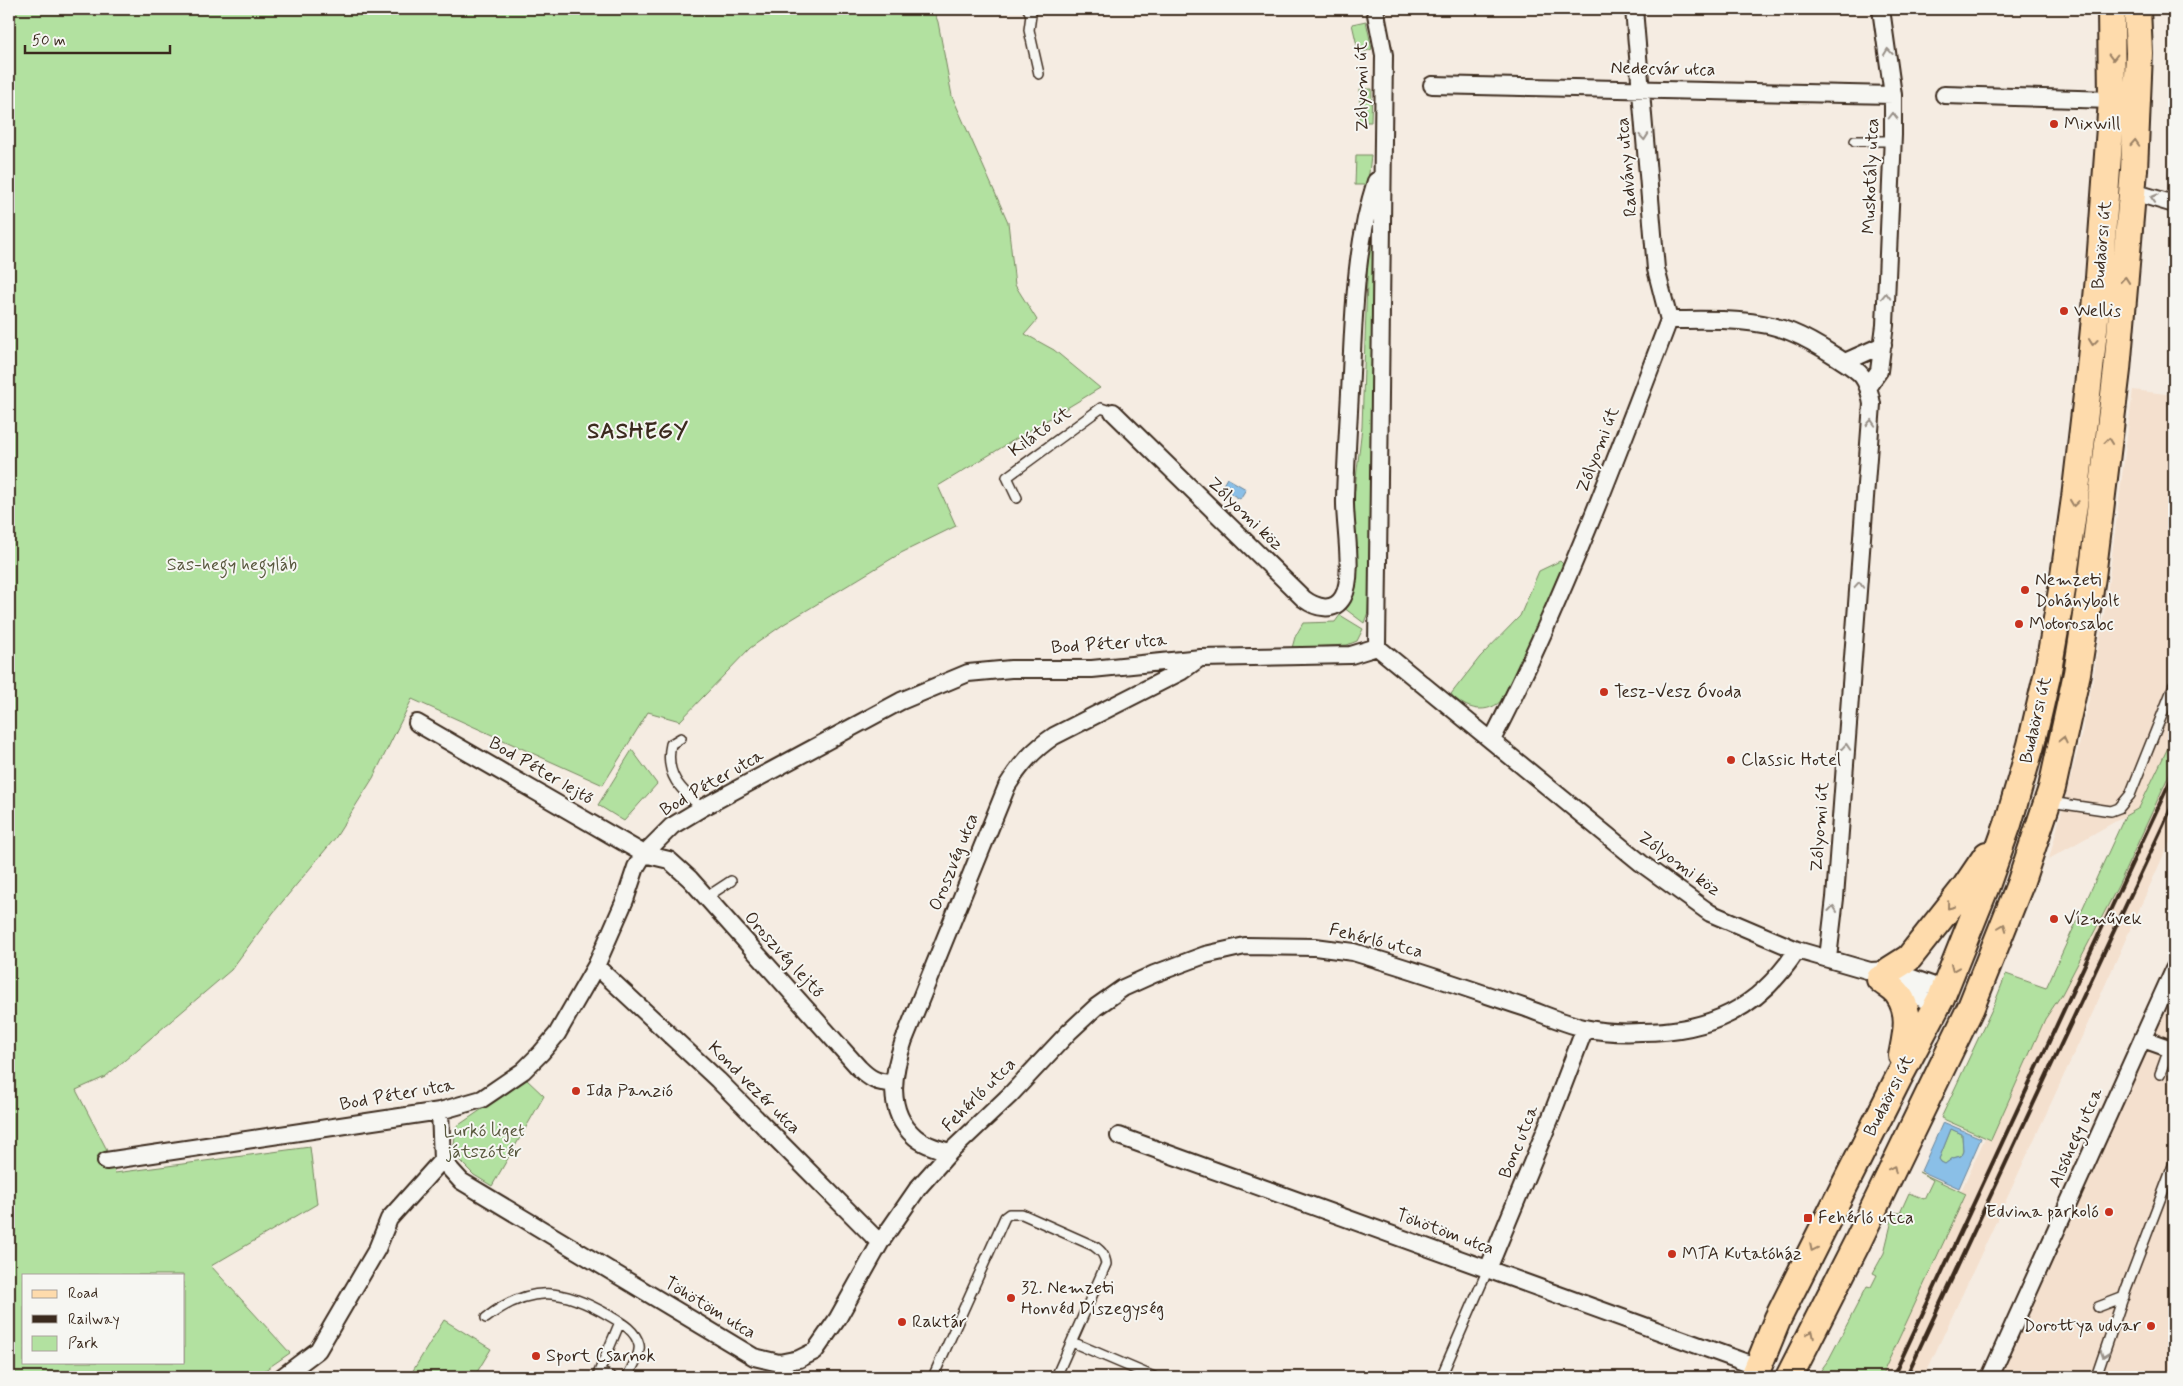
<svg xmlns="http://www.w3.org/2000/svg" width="2183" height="1386" viewBox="0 0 2183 1386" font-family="Mynerve,sans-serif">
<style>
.built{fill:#f4e0ce}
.green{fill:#b2e1a0;stroke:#76865f;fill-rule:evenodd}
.water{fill:#8abfe7;stroke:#6a8397;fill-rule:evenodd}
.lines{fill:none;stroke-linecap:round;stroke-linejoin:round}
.lane-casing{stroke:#3b2a1e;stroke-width:12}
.street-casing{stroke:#3b2a1e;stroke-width:20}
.primary-casing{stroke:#3b2a1e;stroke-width:30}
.lane{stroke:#f6f6f2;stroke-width:9}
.street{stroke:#f6f6f2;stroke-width:16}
.primary{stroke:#fedbac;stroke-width:26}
.rail{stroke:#3b2a1e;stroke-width:4}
.oneway{stroke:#989088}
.oneway2{stroke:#9c8265}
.poi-dot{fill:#c8321e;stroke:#f6f6f2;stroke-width:2}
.labels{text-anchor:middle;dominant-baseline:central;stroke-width:4;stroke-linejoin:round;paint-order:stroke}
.street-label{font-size:18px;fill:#3b2a1e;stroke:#f6f6f2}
.poi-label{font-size:18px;fill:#3b2a1e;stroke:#f6f6f2;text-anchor:start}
.park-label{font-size:18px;fill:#59583e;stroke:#f6f6f2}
.district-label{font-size:22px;font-weight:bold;letter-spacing:1px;fill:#3b2a1e;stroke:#f6f6f2}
</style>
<rect width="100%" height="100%" fill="#f5ece2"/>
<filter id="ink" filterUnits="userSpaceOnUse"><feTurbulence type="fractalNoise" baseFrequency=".02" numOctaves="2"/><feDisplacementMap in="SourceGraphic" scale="10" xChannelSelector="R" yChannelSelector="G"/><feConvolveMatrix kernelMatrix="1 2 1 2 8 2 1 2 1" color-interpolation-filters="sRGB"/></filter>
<g filter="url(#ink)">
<!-- built -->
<path class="built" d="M2133 390 2174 395V735L2139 808 2049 859 2079 746 2092 685 2106 602Z
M2174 764V832L2084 1032 1924 1377H1881L1966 1195 1961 1191 1985 1138 1991 1140 2045 1019 2062 994 2118 886Z
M2174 994V1377H1999L2141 1062Z"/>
<!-- green -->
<path class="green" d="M9 9H933L938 22 952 96 1008 222 1015 285 1037 320 1025 334 1054 350 1100 388 938 486 956 526 901 553 784 624 750 648 680 721 648 712 603 785 412 699 373 778 336 837 273 913 231 970 105 1077 76 1090 105 1146 115 1173 310 1147 317 1204 211 1266 290 1353 255 1377H9ZM24 1275H184V1362H24Z
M1366 21 1372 49 1363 52 1358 50 1352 24Z
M1360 89H1372L1371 122H1359Z
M1356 155H1371L1368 182 1364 185H1355Z
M1374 219 1371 532 1368 612 1364 623 1344 608 1354 586 1353 505 1362 427 1368 252Z
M1560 561 1563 564C1548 600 1534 635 1517 670 1513 678 1510 691 1504 698 1488 716 1465 710 1451 694L1480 657 1520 616 1539 571Z
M1340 615 1363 629 1357 641 1347 645 1292 648 1295 637 1303 623 1335 622Z
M2174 735V764L2118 886 2062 994 2045 1019 1991 1140 1941 1118 1993 1007 2006 974 2046 988 2125 816 2139 808Z
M632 750 657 784 624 821 598 805Z
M526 1079 544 1096 492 1186 474 1175 453 1154 456 1127Z
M1951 1129 1962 1134 1963 1151 1961 1156 1953 1158 1945 1164 1941 1162 1939 1159Z
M1919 1172 1966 1194 1881 1377H1816L1829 1359 1867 1286 1871 1287 1877 1275 1873 1273 1884 1253 1894 1212 1900 1213 1909 1193 1924 1199 1933 1180Z
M444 1320 491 1349 474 1377H409Z"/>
<!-- water -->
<path class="water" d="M1227 478 1246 489 1240 499 1221 488Z
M1943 1122 1981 1138 1959 1188 1921 1171ZM1951 1129 1962 1134 1963 1151 1961 1156 1953 1158 1945 1164 1941 1162 1939 1159Z"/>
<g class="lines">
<!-- lane casing -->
<g class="lane-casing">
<path id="lane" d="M1028 9 1031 15 1029 30 1039 74
M1855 141H1893
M1017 498 1007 477 1101 408 1113 412
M681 738 671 744C664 775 681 790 702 808
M2050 802 2111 811 2119 808 2130 795 2174 685
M705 898 731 881
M2160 1074 2169 1049
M2098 1307 2124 1297
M486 1318C531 1283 564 1289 610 1316 622 1323 636 1331 639 1345 641 1355 631 1369 627 1377
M1072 1342 1154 1377
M612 1377 599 1372 620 1322
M933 1377 1005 1217 1009 1214H1022L1094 1246C1101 1251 1105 1255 1106 1264L1056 1377
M1441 1377 1488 1269
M2096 1377 2126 1289 2174 1163"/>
</g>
<!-- street casing -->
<g class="street-casing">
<path id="street" d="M1375 9 1384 55 1377 647 1641 863 1710 913 1797 950 1870 971 1890 970 1934 986
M1634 9 1656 269 1669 320
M1432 85 1893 95
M1944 95 2112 100
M2133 192 2174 204
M1845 362 1883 345
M1869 385 1879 371 1885 325 1893 135V95L1881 9
M1113 412 1304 599C1316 608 1334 613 1343 597 1355 576 1344 523 1345 499 1346 457 1349 415 1351 373 1354 309 1356 243 1376 181
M417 723 644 854 669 860 690 879 859 1068C870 1079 877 1083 893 1083
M1492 740C1561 605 1615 462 1669 320 1708 320 1754 317 1791 332 1806 338 1821 347 1835 356 1860 372 1867 374 1872 404L1835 898 1828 958
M596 966 718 1080 880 1243
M1895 987 1928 1001
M2143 1039 2174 1050
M440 1111 442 1160 461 1181 754 1357 779 1363 799 1359 815 1351 838 1318 880 1243 918 1188 950 1152 1010 1095 1069 1032 1096 1007 1123 988 1154 974 1205 955 1245 946 1315 947 1353 952 1386 962C1432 976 1478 992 1523 1007 1543 1014 1563 1023 1584 1028 1602 1032 1623 1033 1641 1032 1709 1032 1759 1009 1797 950
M1119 1136 1758 1367
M950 1152C938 1149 924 1145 915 1137 885 1111 893 1072 904 1040L1007 786C1020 765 1033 750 1054 736L1182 671 1200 658
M106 1161 440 1111 482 1099 523 1071 541 1053 557 1034 596 966 625 900 636 867 644 854 672 826 702 808 901 701 968 673 1011 669H1092L1201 658 1351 655 1377 647
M1488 1269 1551 1117 1585 1028
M282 1377 318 1350 377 1249 389 1219 442 1160
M1990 1377 2174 969"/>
</g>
<!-- primary casing -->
<g class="primary-casing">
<path id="primary" d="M1890 970 1909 958 1966 886 1987 855
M1880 979C1885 984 1894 988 1898 994 1912 1013 1906 1035 1902 1056
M1754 1377 1778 1318 1898 1079 1941 998 1986 886 2008 824 2031 745 2047 676 2062 590 2075 498 2090 369 2099 278 2112 100 2111 9
M1789 1377 1857 1243 1971 1007 2020 884 2052 788 2077 673 2092 577 2117 370 2134 170 2139 53 2137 9"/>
</g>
<!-- lane -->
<use href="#lane" class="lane"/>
<!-- street -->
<use href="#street" class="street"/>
<!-- primary -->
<use href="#primary" class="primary"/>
<!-- rail -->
<path class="rail" d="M1893 1377 2174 773
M1906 1377 2174 802"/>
</g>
<!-- one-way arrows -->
<defs><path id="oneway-chevron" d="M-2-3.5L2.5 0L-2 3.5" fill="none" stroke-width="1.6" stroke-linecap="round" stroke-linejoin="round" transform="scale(1.25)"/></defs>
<g class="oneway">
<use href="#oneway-chevron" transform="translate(1888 52) rotate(-97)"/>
<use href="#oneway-chevron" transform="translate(1893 116) rotate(-90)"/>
<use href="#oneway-chevron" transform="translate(1644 137) rotate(85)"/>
<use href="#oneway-chevron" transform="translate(2154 198) rotate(-163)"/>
<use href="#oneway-chevron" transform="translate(1886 296) rotate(-88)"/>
<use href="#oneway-chevron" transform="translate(1871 423) rotate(-87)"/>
<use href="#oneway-chevron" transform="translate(1859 585) rotate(-86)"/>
<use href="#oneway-chevron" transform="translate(1846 747) rotate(-86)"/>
<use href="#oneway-chevron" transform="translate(1833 909) rotate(-84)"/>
<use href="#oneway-chevron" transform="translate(2104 1354) rotate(109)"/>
</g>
<g class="oneway2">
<use href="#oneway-chevron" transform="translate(2113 57) rotate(91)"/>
<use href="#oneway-chevron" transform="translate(2135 143) rotate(-87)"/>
<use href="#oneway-chevron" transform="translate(2125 280) rotate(-85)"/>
<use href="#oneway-chevron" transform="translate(2093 342) rotate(96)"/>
<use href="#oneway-chevron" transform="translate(2109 441) rotate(-84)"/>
<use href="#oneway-chevron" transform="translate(2074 503) rotate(98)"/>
<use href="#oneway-chevron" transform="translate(2063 740) rotate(-77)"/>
<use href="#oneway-chevron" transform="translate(1950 906) rotate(129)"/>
<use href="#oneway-chevron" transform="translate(2003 927) rotate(-69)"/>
<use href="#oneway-chevron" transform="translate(1954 968) rotate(113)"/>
<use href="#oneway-chevron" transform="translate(1893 1169) rotate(-64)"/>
<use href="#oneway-chevron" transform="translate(1813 1248) rotate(116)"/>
<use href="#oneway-chevron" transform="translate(1811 1334) rotate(-63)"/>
</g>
</g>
<!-- markers -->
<g class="poi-dot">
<circle cx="2054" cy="124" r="5"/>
<circle cx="2064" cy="311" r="5"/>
<circle cx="2025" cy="590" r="5"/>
<circle cx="2019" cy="624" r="5"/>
<circle cx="1604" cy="692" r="5"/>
<circle cx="1731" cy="760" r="5"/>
<circle cx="2054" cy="919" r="5"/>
<circle cx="576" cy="1091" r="5"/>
<circle cx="2109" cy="1212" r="5"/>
<rect x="1803" y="1213" width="10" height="10" rx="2.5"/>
<circle cx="1672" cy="1254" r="5"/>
<circle cx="1011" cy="1298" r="5"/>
<circle cx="902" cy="1322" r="5"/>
<circle cx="2151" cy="1326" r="5"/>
<circle cx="536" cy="1356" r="5"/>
</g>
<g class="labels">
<!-- street labels -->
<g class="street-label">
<text transform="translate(1663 69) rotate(1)">Nedecvár utca</text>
<text transform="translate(1362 87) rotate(-91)">Zólyomi út</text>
<text transform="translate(1627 167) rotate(-95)">Radvány utca</text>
<text transform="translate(1871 176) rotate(-88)">Muskotály utca</text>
<text transform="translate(2102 245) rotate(-85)">Budaörsi út</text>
<text transform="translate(1040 432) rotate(-36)">Kilátó út</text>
<text transform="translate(1598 450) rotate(-69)">Zólyomi út</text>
<text transform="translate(1245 514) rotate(44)">Zólyomi köz</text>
<text transform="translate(1109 644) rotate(-4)">Bod Péter utca</text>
<text transform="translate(2036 720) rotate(-77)">Budaörsi út</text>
<text transform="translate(541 771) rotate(30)">Bod Péter lejtő</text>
<text transform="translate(712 783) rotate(-30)">Bod Péter utca</text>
<text transform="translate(1820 827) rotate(-86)">Zólyomi út</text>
<text transform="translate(954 862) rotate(-68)">Oroszvég utca</text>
<text transform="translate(1679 864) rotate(36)">Zólyomi köz</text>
<text transform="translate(1376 941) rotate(14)">Fehérló utca</text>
<text transform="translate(784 955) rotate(48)">Oroszvég lejtő</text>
<text transform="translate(754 1088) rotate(45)">Kond vezér utca</text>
<text transform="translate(397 1095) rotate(-10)">Bod Péter utca</text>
<text transform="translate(979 1095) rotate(-45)">Fehérló utca</text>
<text transform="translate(1889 1096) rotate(-63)">Budaörsi út</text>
<text transform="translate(2076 1138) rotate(-66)">Alsóhegy utca</text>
<text transform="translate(1519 1142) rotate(-68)">Bonc utca</text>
<text transform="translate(1445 1232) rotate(20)">Töhötöm utca</text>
<text transform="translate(710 1308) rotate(31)">Töhötöm utca</text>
</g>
<!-- poi labels -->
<g class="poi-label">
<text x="2064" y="124">Mixwill</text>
<text x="2074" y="311">Wellis</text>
<text x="2035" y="580">Nemzeti<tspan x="2035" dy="21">Dohánybolt</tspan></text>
<text x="2029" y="624">Motorosabc</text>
<text x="1614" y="692">Tesz-Vesz Óvoda</text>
<text x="1741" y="760">Classic Hotel</text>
<text x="2064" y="919">Vízművek</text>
<text x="586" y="1091">Ida Panzió</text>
<text x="2099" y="1212" text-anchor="end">Edvina parkoló</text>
<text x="1818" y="1218">Fehérló utca</text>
<text x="1682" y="1254">MTA Kutatóház</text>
<text x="1021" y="1288">32. Nemzeti<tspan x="1021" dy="21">Honvéd Díszegység</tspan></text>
<text x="912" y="1322">Raktár</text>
<text x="2141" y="1326" text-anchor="end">Dorottya udvar</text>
<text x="546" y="1356">Sport Csarnok</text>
</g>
<!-- park labels -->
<g class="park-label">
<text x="232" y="565">Sas-hegy hegyláb</text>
<text x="484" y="1131">Lurkó liget<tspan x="484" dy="21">játszótér</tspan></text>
</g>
<!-- district labels -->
<g class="district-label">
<text x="638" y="432">SASHEGY</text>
</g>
</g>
<!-- margin -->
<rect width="2183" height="1386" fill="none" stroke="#f6f6f2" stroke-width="30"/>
<rect x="15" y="15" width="2153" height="1356" fill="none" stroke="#3b2a1e" stroke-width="2" filter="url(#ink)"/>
<!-- legend -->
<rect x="22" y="1274" width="162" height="90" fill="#f6f6f2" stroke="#aba49d"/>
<rect x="32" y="1290" width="25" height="8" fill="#fedbac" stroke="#aba49d"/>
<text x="68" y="1298" font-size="15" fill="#3b2a1e">Road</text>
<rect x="32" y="1315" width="25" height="8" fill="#3b2a1e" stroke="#aba49d"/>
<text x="68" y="1324" font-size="15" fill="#3b2a1e">Railway</text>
<rect x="32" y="1336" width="25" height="15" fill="#b2e1a0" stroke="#aba49d"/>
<text x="68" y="1348" font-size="15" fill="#3b2a1e">Park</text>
<!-- scale -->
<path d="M25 45v8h145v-8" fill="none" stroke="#3b2a1e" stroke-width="2.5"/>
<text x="32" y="45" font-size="15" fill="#3b2a1e" stroke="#f6f6f2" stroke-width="4" paint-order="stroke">50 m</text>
</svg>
